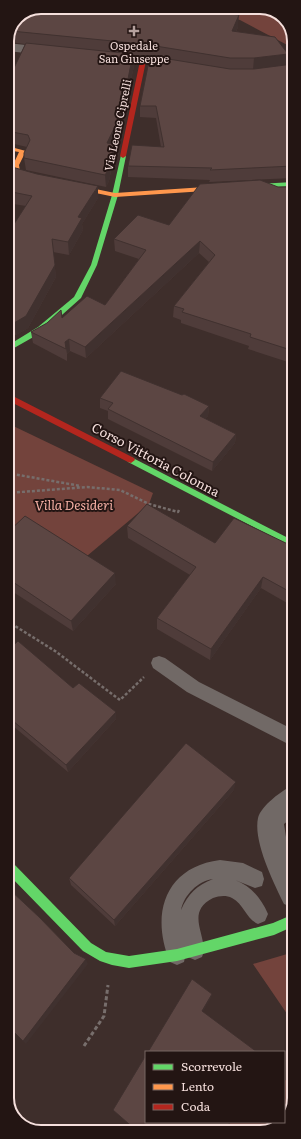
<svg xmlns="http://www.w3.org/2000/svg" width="301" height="1139" viewBox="0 0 301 1139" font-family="Literata,serif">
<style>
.green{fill:#73433c}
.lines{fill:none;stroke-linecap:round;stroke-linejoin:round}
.path-far1{stroke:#776e6c;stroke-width:2.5;stroke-dasharray:3 2;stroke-linecap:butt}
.path{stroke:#776e6c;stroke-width:3;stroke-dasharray:4 2.5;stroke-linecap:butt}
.lane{fill:#716966;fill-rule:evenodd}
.street{fill:#716966;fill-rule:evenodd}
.fast{fill:#63d668;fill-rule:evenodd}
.slow{fill:#ff974d;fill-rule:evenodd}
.jam{fill:#b3261e;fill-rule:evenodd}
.wall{fill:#4f3c3a}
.shaded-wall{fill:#40312f}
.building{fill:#5c4643;stroke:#40312f}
.poi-dot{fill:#b5a19e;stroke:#231513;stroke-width:1.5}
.labels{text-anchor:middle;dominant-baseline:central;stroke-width:4;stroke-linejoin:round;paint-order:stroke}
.far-poi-label{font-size:11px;fill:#f5dfdc;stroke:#231513}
.far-street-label{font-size:11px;fill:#f5dfdc;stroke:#231513}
.street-label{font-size:13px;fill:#f5dfdc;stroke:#231513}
.park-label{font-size:13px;font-style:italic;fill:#f5afa4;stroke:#231513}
.rim{fill:none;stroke:#f5dfdc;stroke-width:2}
</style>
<rect width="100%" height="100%" fill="#3e2e2b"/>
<!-- green -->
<path class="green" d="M199 7H264L282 16 293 34V48L240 20 199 9Z
M7 423 153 493 149 504 81 561 28 528 7 526Z
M294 952V1024L253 964Z
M284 1079 294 1087V1098L284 1121Z
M228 1122H282L267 1131H223Z"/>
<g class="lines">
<!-- path-far1 -->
<path class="path-far1" d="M7 473 81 486
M7 493 87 487 120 490 149 504 178 512 179 510
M7 621 55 651 120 700 144 677"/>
<!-- path -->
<path class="path" d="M84 1046 104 1016 108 985"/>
<!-- lane -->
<path class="lane" d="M159 656 165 658 199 682 294 730V747L187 692 153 668 151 663 153 658Z
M220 860 243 863 262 872 264 879 262 886 255 888 235 880C251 886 261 898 268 914L265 921 258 924C246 919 244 904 232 898 226 895 219 896 213 898 183 913 210 938 202 957L195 960 188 957 186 952 184 962 177 965 170 962C150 914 165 867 220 860ZM213 879C197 885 188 894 181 910 184 895 198 881 213 879Z"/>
<!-- street -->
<path class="street" d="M7 43 54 48 59 49 61 52 59 55 54 56 7 51Z
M294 785V816L284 824 288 850 294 864V908L284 904C274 883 253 842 258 818 261 806 282 790 294 785Z"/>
<!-- fast -->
<path class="fast" d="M121 155 126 156 118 195 97 265 81 298 44 331 7 352V346L38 327 74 297 91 265 112 195Z
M293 182V186L220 190 217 188 220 186Z
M131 457 294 541V548L128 462 127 460 128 458Z
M8 860 12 862 91 943 106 952 129 956 177 949 273 923 294 914V926L274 935 177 961 129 968 112 965 100 961 83 951 8 874Z"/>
<!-- slow -->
<path class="slow" d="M7 146 26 151 19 165 20 172 27 175 115 193 220 186 223 188 220 190 115 197 23 178 14 173 13 165 19 152 7 150Z"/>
<!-- jam -->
<path class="jam" d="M143 59 146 61 126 156 123 158 120 156 140 61Z
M7 393 134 458 135 460 131 463 128 462 7 400Z"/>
</g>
<!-- wall -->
<path class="wall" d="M41 7H200L199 10 238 27 236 32 288 54 287 65 293 64V178L209 182 210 180 128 177V166L161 147 156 118 140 117V106L150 57 133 55 134 66 121 126 113 144H114V156L109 181 106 187 26 170 24 158 27 147 10 143 12 155 8 164 12 167 98 198 82 224 83 230 69 255 53 252 56 277 28 328 16 335 10 332 7 335V235L26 206 7 203V72H11L14 68 25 44 10 42 12 53 7 64V41L17 17Z
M278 187H293L294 364 248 349 249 346 181 323V320L173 317 174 306 209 262 199 253 86 358 70 351 67 354V361L33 343 31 332 62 318 105 305 139 259 115 251 114 239 169 225Z
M100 398 209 406 208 416 205 419 236 434 235 443 212 471 108 419V411L100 408Z
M294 457V470L290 469 292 459Z
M127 526 215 543 294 547V607L261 588 210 660 157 629V618L190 575 128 538Z
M7 533 116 584 73 631 7 588Z
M7 651 116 712V719L68 772 7 721Z
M294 696V712L288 709 292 699Z
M234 790 115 926 71 885 69 878Z"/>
<!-- shaded-wall -->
<path class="shaded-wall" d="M194 7H200L199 14 192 9Z
M239 15 238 27 231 43 232 31Z
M10 42 12 53 7 64V49Z
M133 54 134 66 121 126 108 155 107 143Z
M288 54 287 65 253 70 254 58Z
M10 143 12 155 8 163 7 169V149Z
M114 144V156L109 181 106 187 105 175Z
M98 186V198L82 224 83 230 69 255 68 242 78 217Z
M200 241 199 253 86 358 85 347Z
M55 265 56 277 28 328 16 335 14 323Z
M8 320 10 332 7 335V321Z
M69 339 70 351 67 354 65 342Z
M209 406 208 416 199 426 200 416Z
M236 434 235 443 212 471 213 462Z
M115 573 116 584 73 631 71 621Z
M263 577 261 588 210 660 211 649Z
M116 712V719L68 772 66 765Z
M236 782 234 790 115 926 114 920Z
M86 959 88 964 26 1044 23 1041Z
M212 994 211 998 201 1015 202 1011Z"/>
<!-- building -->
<path class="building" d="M41 7H194L192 9 239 15 232 31 275 37 288 54 254 58H230L143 44 11 31 17 17Z
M7 41 10 42 7 49Z
M26 43 133 54 121 114 107 143 114 144 109 169 105 175 24 158V153L30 140 28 135 7 131V72H11L14 68Z
M150 56 230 69H254L293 64V166L210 170 212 168 128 166 132 145 164 147 156 106H140Z
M7 142 10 143 7 149Z
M7 163 12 167 37 174 98 186 78 217 82 218 68 242 52 239 55 265 26 316 14 323 8 320 7 321V235L32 196 7 191V178L9 176H7Z
M260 180 278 187H293L294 351 250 337 251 334 182 312 184 309 174 306 215 255 200 241 85 347 69 339 65 342 66 349 31 332 47 323 61 310 62 318 87 296 105 305 146 250 114 239 138 215 169 225 200 184Z
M121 371 182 395 184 394 209 406 200 416 236 434 213 462 108 409 113 403 100 398Z
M147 504 215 543 234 518 294 547V594L263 577 211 649 157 618 196 567 127 526Z
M25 516 115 573 71 621 7 578V533Z
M18 641 73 688 79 683 116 712 66 765 7 716V651Z
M294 696V701L292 699Z
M186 743 236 782 114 920 69 878Z
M8 888 39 917 74 953 86 959 23 1041 8 1026Z
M192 979 212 994 202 1011 257 1052H148Z
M146 1055V1122H230L225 1131 137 1132V1131L113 1110Z"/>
<!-- markers -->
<path class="poi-dot" d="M132 25h4v4h4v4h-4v4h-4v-4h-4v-4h4z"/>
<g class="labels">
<!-- far-poi labels -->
<g class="far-poi-label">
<text x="134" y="45">Ospedale<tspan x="134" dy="13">San Giuseppe</tspan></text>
</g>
<!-- far-street labels -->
<g class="far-street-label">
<text transform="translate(117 125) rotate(-78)">Via Leone Ciprelli</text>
</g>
<!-- street labels -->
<g class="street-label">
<text transform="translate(156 459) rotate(28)">Corso Vittoria Colonna</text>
</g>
<!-- park labels -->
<g class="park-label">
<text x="74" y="504">Villa Desideri</text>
</g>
</g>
<!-- crop -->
<path d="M0 0H301V1139H0ZM41 14H260A27 27 0 0 1 287 41V1098A27 27 0 0 1 260 1125H41A27 27 0 0 1 14 1098V41A27 27 0 0 1 41 14Z" fill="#231513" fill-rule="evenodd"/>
<path class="rim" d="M41 14H260A27 27 0 0 1 287 41V1098A27 27 0 0 1 260 1125H41A27 27 0 0 1 14 1098V41A27 27 0 0 1 41 14Z"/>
<!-- legend -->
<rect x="145" y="1051" width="140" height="72" fill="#231513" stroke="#776663"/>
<rect x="153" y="1064" width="20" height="6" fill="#63d668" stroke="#776663"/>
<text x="181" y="1071" font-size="12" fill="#f5dfdc">Scorrevole</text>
<rect x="153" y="1084" width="20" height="6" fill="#ff974d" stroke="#776663"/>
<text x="181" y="1091" font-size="12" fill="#f5dfdc">Lento</text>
<rect x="153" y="1104" width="20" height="6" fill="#b3261e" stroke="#776663"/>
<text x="181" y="1111" font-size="12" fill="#f5dfdc">Coda</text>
</svg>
